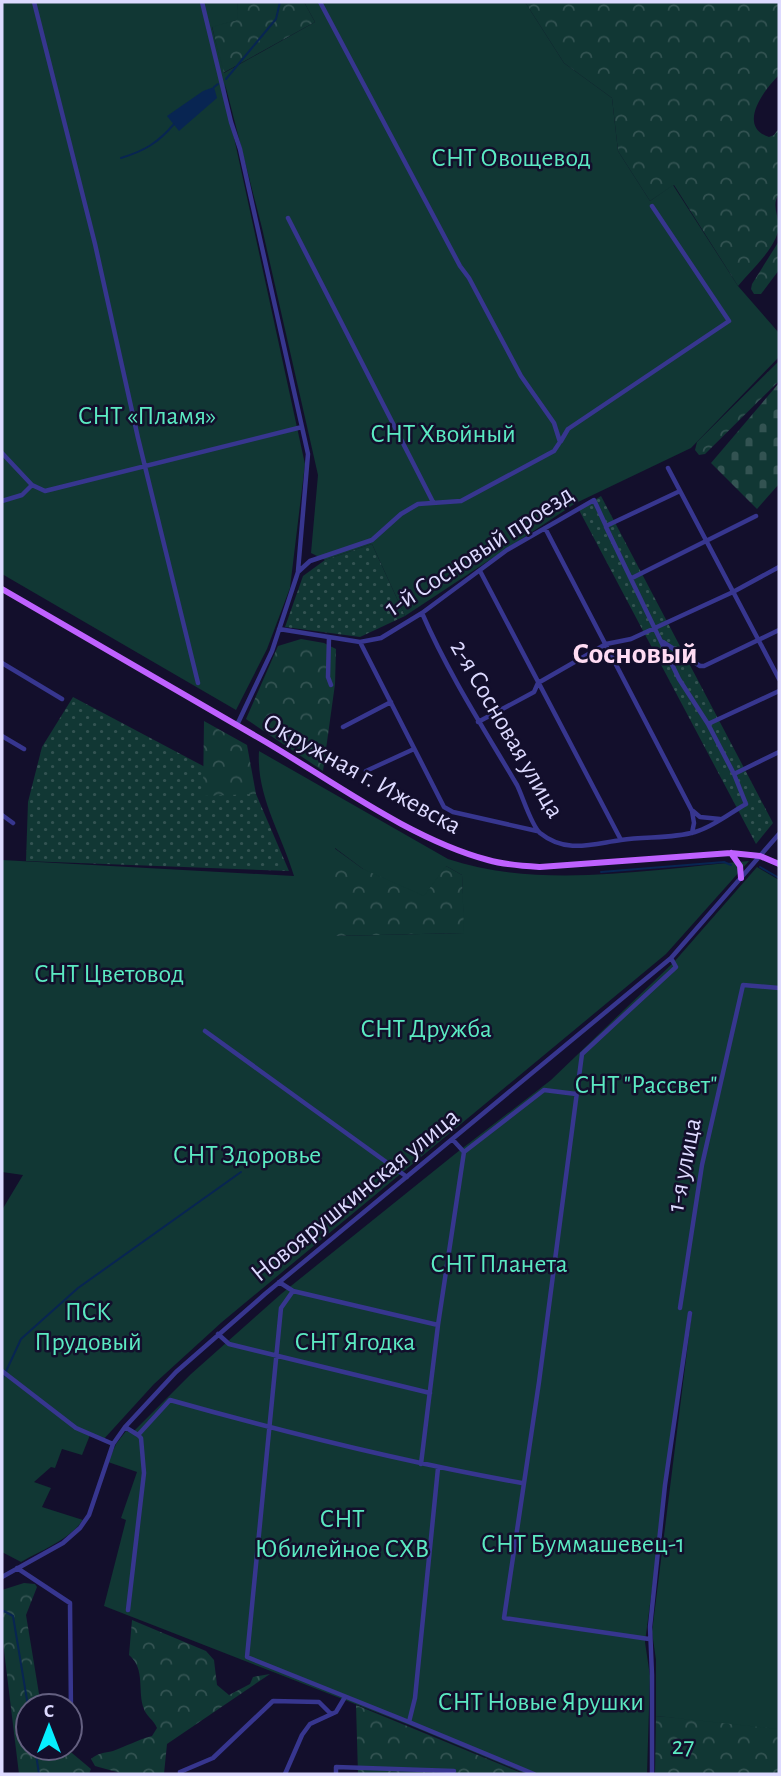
<svg xmlns="http://www.w3.org/2000/svg" width="781" height="1776" viewBox="0 0 781 1776" font-family="'Alegreya Sans',sans-serif">
<style>
.grass{fill:url(#grass-dots)}
.forest{fill:url(#forest-crowns)}
.cemetery{fill:url(#cemetery-stones)}
.garden{fill:#113734;fill-rule:evenodd}
.water{fill:#082552}
.lines{fill:none;stroke-linecap:round;stroke-linejoin:round}
.stream{stroke:#082552;stroke-width:2}
.minor{stroke:#37368f;stroke-width:4.5}
.major{stroke:#bf61ff;stroke-width:6}
.labels{text-anchor:middle;dominant-baseline:central;stroke-width:5;stroke-linejoin:round;paint-order:stroke}
.park-label{font-size:26px;fill:#5beac2;stroke:#130f2c}
.street-label{font-size:26px;fill:#dddaff;stroke:#130f2c}
.quarter-label{font-size:30px;font-weight:bold;fill:#ffdcf3;stroke:#130f2c}
</style>
<defs>
<pattern id="grass-dots" width="8" height="8" patternUnits="userSpaceOnUse" patternTransform="scale(1.75)"><rect width="8" height="8" fill="#113734"/><path d="M2 2h.1M6 6h.1" fill="none" stroke="#335352" stroke-width="1.8" stroke-linecap="round"/></pattern>
<pattern id="forest-crowns" width="20" height="18" patternUnits="userSpaceOnUse" patternTransform="scale(1.75)"><rect width="20" height="18" fill="#113734"/><path d="M2 6a3 3 0 1 1 6 0M12 15a3 3 0 1 1 6 0" fill="none" stroke="#335352"/></pattern>
<pattern id="cemetery-stones" width="16" height="16" patternUnits="userSpaceOnUse" patternTransform="scale(1.75)"><rect width="16" height="16" fill="#113734"/><path d="M2 7V4a2 2 0 0 1 4 0v3zM10 15v-3a2 2 0 0 1 4 0v3z" fill="#335352"/></pattern>
</defs>
<rect width="100%" height="100%" fill="#130f2c"/>
<!-- grass -->
<path class="grass" d="M601 496 773 823 756 844 579 510Z
M372 544 405 616 360 637 285 627 303 576 325 560Z
M73 697 256 794 289 871 26 861 28 802 42 747Z"/>
<!-- forest -->
<path class="forest" d="M238 2H304L315 22 223 73 212 26 236 20Z
M525 2H779V75C765 89 736 126 769 137L774 135 779 128V194C770 206 781 218 778 232 772 252 751 270 738 286L674 185 650 201 618 151 612 98 564 63Z
M779 241V270L761 294H754L751 289 752 284Z
M779 361V381L705 454 699 455 695 450 697 442Z
M301 639 324 643 336 649 335 684 323 771 246 719 278 646Z
M204 721 247 745 256 794 203 796Z
M334 848 363 869 446 866 462 875 465 933 334 936Z
M24 1583 35 1584 37 1587 26 1615 41 1706H28V1748H66L91 1769 89 1774H19L2 1634V1590Z
M132 1620 206 1651 214 1660 217 1685 229 1695 250 1684 253 1677 270 1674 167 1744 164 1774H124L95 1766 91 1759C98 1753 104 1753 113 1751 127 1746 137 1740 152 1736L157 1728C154 1720 146 1716 144 1709 137 1692 146 1669 129 1655Z
M356 1705 524 1774H358Z
M656 1716 779 1726V1774H655Z"/>
<!-- cemetery -->
<path class="cemetery" d="M779 383V484L757 509 711 463Z"/>
<!-- garden -->
<path class="garden" d="M2 2H238L237 20 212 27 224 73 315 22 304 2H525L564 63 612 98 618 151 650 201 673 185 738 286 779 333V357L691 448 576 503 405 616 372 544 325 560 311 553 318 475 262 228 225 84 230 119 305 464 290 588 267 649 236 710 2 574Z
M259 751 448 859C540 890 653 869 749 861L666 954 222 1322 154 1384 103 1440 90 1435 82 1455 62 1449 55 1468 51 1467 34 1482 51 1488 42 1507 83 1520C69 1540 42 1550 21 1562L2 1552V1210L23 1175 2 1172V860L294 876C282 835 256 796 259 751ZM335 848 363 869 424 896 446 866 462 875 464 933 335 936Z
M757 867 779 880V1729L656 1716V1660L652 1632 692 1311H689L645 1642 650 1676 647 1774H526L409 1725 104 1606 126 1520 121 1518 137 1472 108 1462 116 1444 126 1431 132 1433 191 1374 281 1294 455 1154 551 1080 674 962Z"/>
<!-- water -->
<path class="water" d="M214 87 217 98 179 131 167 116 203 91Z"/>
<g class="lines">
<!-- stream -->
<path class="stream" d="M226 79 276 19 280 2
M214 87 218 84
M121 158C144 151 158 143 174 124
M760 867 779 878
M601 872 724 862 731 865
M2 1380 21 1339 78 1288 241 1172
M2 1610 13 1616 28 1706
M35 1748 39 1774"/>
<!-- minor -->
<path class="minor" d="M34 2 95 244 138 438 198 683
M202 2 231 122 240 149 302 427
M288 218 433 502
M561 441 568 429 729 321 652 206
M2 453 32 485 45 491 302 427 308 454 298 571
M668 468 779 679
M2 501 22 495 32 485
M606 527 679 679 708 724 734 774
M545 528 692 811 694 823 692 833
M480 571 621 840
M632 578 756 516
M422 613C448 673 484 729 517 785 523 797 531 825 540 833 566 854 592 844 621 840 646 836 671 839 695 832 713 827 730 813 746 804L734 774 779 752
M279 629 360 642 381 638 422 613 507 550 594 500 606 526 680 491
M329 637 328 677 331 685
M360 642 444 807 453 812 537 831
M663 642 700 666H704L779 630
M2 663 62 699
M478 722 534 692 538 683 606 644 631 639 644 633 733 592 779 567
M708 724 779 691
M237 725 272 651 298 572 310 561 372 540 401 514 418 504 461 501 554 451 560 442 554 423 521 376 469 278 460 266 320 2
M343 727 391 702
M2 736 24 749
M366 771 414 749
M693 811 700 817 720 819
M2 815 13 823
M205 1031 407 1177
M464 1152 544 1090 576 1094
M279 1282 293 1291 438 1325
M293 1291 281 1308 247 1657 409 1722
M680 1308 702 1165 743 985 779 988
M218 1334 229 1344 430 1393
M2 1371 76 1428 113 1444
M125 1427 138 1435 170 1400C287 1433 403 1462 522 1483
M421 1464 438 1325 464 1152 453 1140
M438 1468 415 1698 409 1722 534 1774
M17 1568 70 1603 71 1715 77 1735
M2 1577 63 1543 80 1528 89 1515 113 1444 125 1427 176 1372 265 1294 671 958 779 834
M128 1610 144 1473 141 1438 138 1435
M649 1639 504 1618 539 1382 582 1054 676 967 671 958
M181 1774 180 1772 213 1758 273 1701 319 1702 331 1714
M285 1774 302 1735 310 1724 336 1712 345 1697
M336 1774V1767L454 1771
M652 1774V1675L650 1627 665 1485 690 1313"/>
<!-- major -->
<path class="major" d="M2 589C88 639 174 688 259 738 330 779 409 839 488 860 505 865 523 866 540 867L731 853 760 856 779 864
M731 853 740 866 741 878"/>
</g>
<g class="labels">
<!-- park labels -->
<g class="park-label">
<text x="511" y="158">СНТ Овощевод</text>
<text x="147" y="416">СНТ «Пламя»</text>
<text x="443" y="434">СНТ Хвойный</text>
<text x="109" y="974">СНТ Цветовод</text>
<text x="426" y="1029">СНТ Дружба</text>
<text x="646" y="1085">СНТ "Рассвет"</text>
<text x="247" y="1155">СНТ Здоровье</text>
<text x="499" y="1264">СНТ Планета</text>
<text x="88" y="1312">ПСК<tspan x="88" dy="30">Прудовый</tspan></text>
<text x="355" y="1342">СНТ Ягодка</text>
<text x="342" y="1519">СНТ<tspan x="342" dy="30">Юбилейное СХВ</tspan></text>
<text x="583" y="1544">СНТ Буммашевец-1</text>
<text x="541" y="1702">СНТ Новые Ярушки</text>
<text x="683" y="1746">27</text>
</g>
<!-- street labels -->
<g class="street-label">
<text transform="translate(479 551) rotate(-33)">1-й Сосновый проезд</text>
<text transform="translate(507 729) rotate(60)">2-я Сосновая улица</text>
<text transform="translate(362 774) rotate(29)">Окружная г. Ижевска</text>
<text transform="translate(684 1165) rotate(-79)">1-я улица</text>
<text transform="translate(355 1195) rotate(-39)">Новоярушкинская улица</text>
</g>
<!-- quarter labels -->
<g class="quarter-label">
<text x="635" y="654">Сосновый</text>
</g>
</g>
<!-- border -->
<rect width="781" height="1776" fill="none" stroke="#dddaff" stroke-width="7"/>
<!-- north arrow -->
<g transform="translate(49 1727)"><circle r="33" fill="#130f2c" stroke="#646080" stroke-width="2"/>
<path d="M0-5L12 26L0 18L-12 26Z" fill="#06eeff"/>
<text y="-10" font-size="19" font-weight="bold" text-anchor="middle" fill="#dddaff">С</text>
</g>
</svg>
